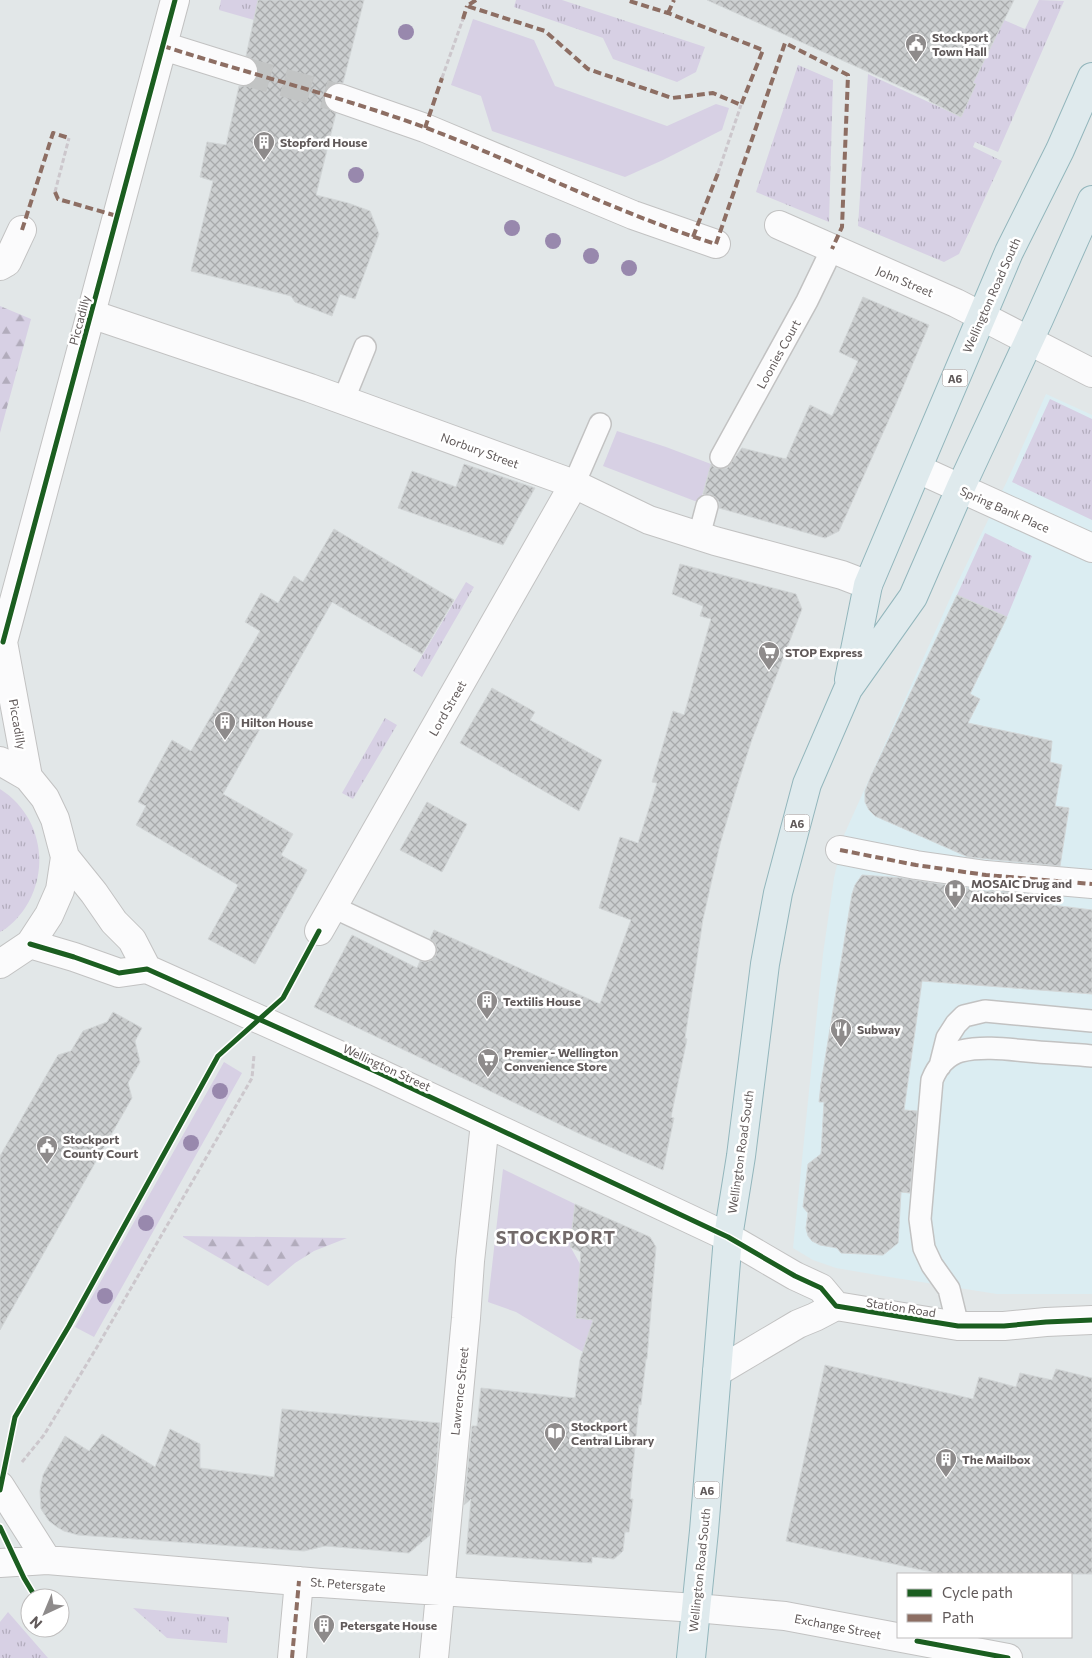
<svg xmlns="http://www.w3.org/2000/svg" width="1092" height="1658" viewBox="0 0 1092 1658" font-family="Commissioner,sans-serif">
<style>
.commercial{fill:#dbedf2}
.grass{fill:url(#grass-tufts)}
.forest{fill:url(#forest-firs)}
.garden{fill:#d7d0e4}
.building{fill:url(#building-cross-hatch);stroke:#d2d6d7}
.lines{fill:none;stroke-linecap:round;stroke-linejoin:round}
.street-tunnel{stroke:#c2c4c4;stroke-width:28;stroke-dasharray:28 14;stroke-linecap:butt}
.lane-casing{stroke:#c2c2c2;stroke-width:24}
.street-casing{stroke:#c2c2c2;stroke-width:30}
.highway-casing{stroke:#93b6bc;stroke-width:30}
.path{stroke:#ccc7cc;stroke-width:3;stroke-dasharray:5 2.5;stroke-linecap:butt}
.lane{stroke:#fbfbfc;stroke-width:21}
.street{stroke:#fbfbfc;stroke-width:28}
.highway{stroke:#dfeaed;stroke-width:28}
.quiet{stroke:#8d6e63;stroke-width:4;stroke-dasharray:8 4;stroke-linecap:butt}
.cycleway-casing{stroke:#fff;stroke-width:8}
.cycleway{stroke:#1b5e20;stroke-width:5}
.tree{fill:#9888ad}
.labels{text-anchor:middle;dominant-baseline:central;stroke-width:5;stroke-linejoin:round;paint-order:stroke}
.shield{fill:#fff;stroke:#908b8b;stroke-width:1}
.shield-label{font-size:11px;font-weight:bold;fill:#605959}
.poi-label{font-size:12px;font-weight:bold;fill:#605959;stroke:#fff;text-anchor:start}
.street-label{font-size:12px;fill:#605959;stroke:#fff}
.district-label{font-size:18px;font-weight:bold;letter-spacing:1px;fill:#726a6a;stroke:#fff}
</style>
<defs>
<pattern id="grass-tufts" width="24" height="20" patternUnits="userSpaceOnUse" patternTransform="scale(1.25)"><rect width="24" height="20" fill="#d7d0e4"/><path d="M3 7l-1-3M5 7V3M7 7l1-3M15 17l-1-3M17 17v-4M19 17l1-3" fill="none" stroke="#b2acbc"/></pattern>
<pattern id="forest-firs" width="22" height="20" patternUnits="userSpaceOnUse" patternTransform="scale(1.25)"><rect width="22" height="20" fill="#d7d0e4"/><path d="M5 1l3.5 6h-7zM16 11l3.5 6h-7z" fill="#b2acbc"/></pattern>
<pattern id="building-cross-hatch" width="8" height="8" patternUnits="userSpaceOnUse" patternTransform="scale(1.25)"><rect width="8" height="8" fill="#cbcecf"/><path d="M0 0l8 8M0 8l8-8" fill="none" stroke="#a8aaab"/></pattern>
</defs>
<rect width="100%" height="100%" fill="#e2e7e8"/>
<!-- commercial -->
<path class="commercial" d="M1046 394 1092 415V1294H997L883 1276 836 1268 813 1260 793 1248 823 954 834 878 844 835 953 592 1008 479Z"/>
<!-- grass -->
<path class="grass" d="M221 0H259L254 20 219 10Z
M516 0H562L705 47 696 72 677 82 613 59 603 38 514 7Z
M1039 0 1064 1 998 152 975 142 973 147 1002 161 959 254 944 262 858 226 868 74 961 117 973 83 1004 20 1025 29Z
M798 65 833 80 829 222 756 192Z
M1050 399 1092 419V520L1012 482Z
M985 533 1032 556 1007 617 957 595Z
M466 582 474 587 422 677 413 671Z
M385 718 397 725 353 799 342 793Z
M0 789C41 815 51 868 25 908 19 917 10 927 0 932Z
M133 1608 229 1617 227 1643 167 1638Z
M8 1612 48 1658H0V1622Z"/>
<!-- forest -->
<path class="forest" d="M0 306 31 319 0 433Z
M183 1237V1236L347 1238 314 1251 295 1263 268 1286Z"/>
<!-- garden -->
<path class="garden" d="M473 19 534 40 555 86 667 126 716 104 729 108 722 130 663 160 625 177 492 131 481 96 451 85Z
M617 431 666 447 711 464 700 503 603 466Z
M224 1062 242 1073 94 1337 75 1327Z
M503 1169 575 1204 570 1246 580 1264 594 1320 583 1352 516 1312 488 1302Z"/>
<!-- building -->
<path class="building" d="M258 0H364L343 83H336L329 86 324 93V101L327 108 336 113 316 195 348 203 370 211 379 234 355 299 340 294 332 316 295 302 291 296 191 271 213 181 200 177 207 142 226 145 239 86H247L253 83 258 75V68L255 61 246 56Z
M707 0H1014L973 83 976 84 961 117 929 101V99Z
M863 297 929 325 895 406 839 531 825 538 719 508V502L715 497 710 494H703L711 464 715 468 721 469 727 468 742 448 786 459 810 405 832 416 858 361 839 352Z
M464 464 535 488 503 545 398 508 412 471 456 487Z
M334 529 454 600 422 654 332 602 223 794 293 834 281 855 307 870 255 964 208 939 238 885 136 825 146 806 138 802 172 740 191 751 260 631 245 622 261 593 278 603 294 576 303 582Z
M680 564 796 594 802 609 752 739 735 793 720 844 703 919 685 1038 687 1039 671 1117 674 1118 663 1170 578 1133 314 1007 352 935 417 968 420 961 426 962 432 960 436 955 437 949 435 943 430 939 434 930 600 1004 631 920 599 908 620 837 638 843 657 783 652 782 673 711 684 715 711 619 700 616 703 606 672 594Z
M957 595 1007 617 970 694 980 699 968 723 1052 741 1050 762 1062 765 1055 806 1069 808 1060 866 968 857 875 816 869 810 865 802V791L871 776Z
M492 688 535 712 530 720 602 760 579 811 460 743Z
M427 802 467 824 442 872 400 850Z
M862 875 902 878 985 891 1053 896 1052 905 1092 910V994L922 981 904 1110 917 1111 910 1193 901 1192 898 1243 883 1255 841 1253 837 1248 820 1245 812 1241 808 1236 806 1228 808 1213 803 1207 808 1164 821 1154 824 1102H819L821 1084 852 894 855 885Z
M113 1012 142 1028 135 1041 140 1062 128 1083 132 1098 0 1330V1156L58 1055 71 1051 83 1031 107 1022Z
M575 1204 650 1237 656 1247 647 1359H646L641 1405 639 1404 630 1499H633L629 1532H625L623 1551 614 1559 592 1557V1563L466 1554 471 1499 464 1505 472 1426H477L481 1388 575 1398 580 1360 593 1320 576 1318 581 1252 570 1247Z
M825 1365 973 1399 979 1377 1016 1387 1020 1373 1052 1380 1056 1369 1092 1378V1574H941L786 1541Z
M282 1409 440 1423 430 1535 409 1553 325 1546 304 1551 78 1535 64 1531 57 1527 49 1521 41 1509 40 1491 43 1475 65 1436 89 1451 102 1434 155 1467 170 1429 200 1444V1468L274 1477Z"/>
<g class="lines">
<!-- street-tunnel -->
<path class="street-tunnel" d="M243 71 339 98"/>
<!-- lane casing -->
<g class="lane-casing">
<path id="lane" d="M343 401 365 347
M721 457 807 301 832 249
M574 484 600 424
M699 536 707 506
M333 907 425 950
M940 1066 947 1038 956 1024 964 1016 985 1011 1092 1021
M958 1326 949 1289 932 1265 924 1248 920 1219 932 1080C937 1067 947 1055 961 1051 982 1046 1006 1049 1027 1051 1048 1053 1070 1054 1092 1056"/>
</g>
<!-- street casing -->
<g class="street-casing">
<path id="street" d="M163 46 243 71
M339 98 425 128 633 215 716 244
M779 225 956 303 1092 373
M0 266 7 262 22 230
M91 314 310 388 574 484 649 520 715 541 842 575 868 585
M918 469 1092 548
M3 642 28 777
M0 645 3 642 175 0
M0 761 28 777 45 798 55 819 65 857 60 890 49 915 30 944 0 964
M840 850 916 865 986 875 1092 884
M65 857 94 893 114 922 132 940 147 969
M319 931 574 484
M30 944 74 957 119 973 147 969 377 1072 728 1237 795 1276 821 1288 836 1306 958 1326H1004L1046 1322 1092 1320
M717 1372 798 1324 815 1317 836 1306
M0 1486 47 1560
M0 1563 47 1560 321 1583 696 1608 785 1616 1008 1658
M292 1658 299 1581
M434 1658 466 1318 470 1261 485 1123"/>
</g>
<!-- highway casing -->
<g class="highway-casing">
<path id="highway" d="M849 680 868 585 1009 252 1060 150 1092 77
M691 1658 704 1531 728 1237 741 1156 765 964 778 893 807 784 848 689 913 597 960 489 1039 319 1092 200"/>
</g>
<!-- path -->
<path class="path" d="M442 78 463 19
M718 173 741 105
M55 192 69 138
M22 1462 44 1435 97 1347 252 1078 254 1055"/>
<!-- lane -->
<use href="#lane" class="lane"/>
<!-- street -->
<use href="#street" class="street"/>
<!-- highway -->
<use href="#highway" class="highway"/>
<!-- quiet -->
<path class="quiet" d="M476 0 467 6 545 31 588 69 672 98 713 93 741 105 763 50 668 13 626 0
M668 13 674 0
M463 19 467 6
M163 46C250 74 338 96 424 127 522 164 616 213 716 244L785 43 848 75 842 227 832 249
M425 128 442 78
M55 192 58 199 117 216
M22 230 53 133 69 138
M693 237 718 173
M840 850 916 865 986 875 1092 884
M292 1658 299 1581"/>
<!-- cycleway casing -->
<g class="cycleway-casing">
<path id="cycleway" d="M3 642 175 0
M30 944 74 957 119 973 147 969 377 1072 728 1237 795 1276 821 1288 836 1306 958 1326H1004L1046 1322 1092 1320
M0 1490 15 1417 69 1326 218 1056 283 998 319 931
M0 1527 24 1578 36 1598
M917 1641 1008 1658"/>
</g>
<!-- cycleway -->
<use href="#cycleway" class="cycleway"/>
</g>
<!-- trees -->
<g class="tree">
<circle cx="406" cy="32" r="8"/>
<circle cx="356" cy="175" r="8"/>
<circle cx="512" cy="228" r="8"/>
<circle cx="553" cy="241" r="8"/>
<circle cx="591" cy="256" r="8"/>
<circle cx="629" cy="268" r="8"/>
<circle cx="220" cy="1091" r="8"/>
<circle cx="191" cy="1143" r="8"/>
<circle cx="146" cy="1223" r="8"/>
<circle cx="105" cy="1296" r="8"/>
</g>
<!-- icons -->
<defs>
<g id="civic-pin" transform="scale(1.125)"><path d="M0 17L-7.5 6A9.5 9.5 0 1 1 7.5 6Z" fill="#8e8b8b" stroke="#fff"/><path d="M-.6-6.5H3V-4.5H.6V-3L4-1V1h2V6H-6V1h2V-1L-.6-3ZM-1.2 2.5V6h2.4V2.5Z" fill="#fff"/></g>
<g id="building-pin" transform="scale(1.125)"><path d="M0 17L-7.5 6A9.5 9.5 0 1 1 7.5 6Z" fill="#8e8b8b" stroke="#fff"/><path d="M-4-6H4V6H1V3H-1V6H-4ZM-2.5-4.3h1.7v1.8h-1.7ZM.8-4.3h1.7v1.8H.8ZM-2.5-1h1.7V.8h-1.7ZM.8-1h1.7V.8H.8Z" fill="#fff"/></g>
<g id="supermarket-pin" transform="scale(1.125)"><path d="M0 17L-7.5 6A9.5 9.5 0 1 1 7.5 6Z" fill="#8e8b8b" stroke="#fff"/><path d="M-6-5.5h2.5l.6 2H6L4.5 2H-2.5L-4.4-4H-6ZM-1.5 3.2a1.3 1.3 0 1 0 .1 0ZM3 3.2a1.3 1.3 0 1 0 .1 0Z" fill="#fff"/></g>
<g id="hospital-pin" transform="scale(1.125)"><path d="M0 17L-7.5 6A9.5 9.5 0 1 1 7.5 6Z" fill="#8e8b8b" stroke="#fff"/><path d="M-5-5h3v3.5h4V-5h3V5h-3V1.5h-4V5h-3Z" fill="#fff"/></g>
<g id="restaurant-pin" transform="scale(1.125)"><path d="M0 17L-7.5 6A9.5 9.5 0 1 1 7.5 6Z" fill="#8e8b8b" stroke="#fff"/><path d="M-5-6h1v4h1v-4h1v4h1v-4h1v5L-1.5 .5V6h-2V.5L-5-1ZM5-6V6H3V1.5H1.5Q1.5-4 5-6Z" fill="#fff"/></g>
<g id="library-pin" transform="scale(1.125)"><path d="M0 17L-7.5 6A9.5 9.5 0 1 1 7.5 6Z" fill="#8e8b8b" stroke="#fff"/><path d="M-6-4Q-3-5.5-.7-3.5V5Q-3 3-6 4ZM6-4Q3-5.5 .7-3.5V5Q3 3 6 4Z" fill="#fff"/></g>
</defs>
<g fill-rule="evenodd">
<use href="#civic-pin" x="916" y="44"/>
<use href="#building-pin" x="264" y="142"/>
<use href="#supermarket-pin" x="769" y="652"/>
<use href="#building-pin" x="225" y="722"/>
<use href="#hospital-pin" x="955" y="890"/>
<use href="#building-pin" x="487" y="1001"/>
<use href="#restaurant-pin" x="841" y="1029"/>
<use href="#supermarket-pin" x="488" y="1059"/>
<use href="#civic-pin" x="47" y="1146"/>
<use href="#library-pin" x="555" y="1433"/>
<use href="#building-pin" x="946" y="1459"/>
<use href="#building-pin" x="324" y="1625"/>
</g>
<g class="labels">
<!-- shield labels -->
<g class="shield">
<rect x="942.5" y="369.5" width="25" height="17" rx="4"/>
<rect x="784.5" y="814.5" width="25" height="17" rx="4"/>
<rect x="694.5" y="1481.5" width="25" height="17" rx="4"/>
</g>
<g class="shield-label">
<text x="955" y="378">A6</text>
<text x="797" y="823">A6</text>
<text x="707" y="1490">A6</text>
</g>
<!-- poi labels -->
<g class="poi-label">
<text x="932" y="37">Stockport<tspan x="932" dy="14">Town Hall</tspan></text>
<text x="280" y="142">Stopford House</text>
<text x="785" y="652">STOP Express</text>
<text x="241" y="722">Hilton House</text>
<text x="971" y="883">MOSAIC Drug and<tspan x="971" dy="14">Alcohol Services</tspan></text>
<text x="503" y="1001">Textilis House</text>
<text x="857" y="1029">Subway</text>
<text x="504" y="1052">Premier - Wellington<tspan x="504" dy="14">Convenience Store</tspan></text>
<text x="63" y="1139">Stockport<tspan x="63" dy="14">County Court</tspan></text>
<text x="571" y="1426">Stockport<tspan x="571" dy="14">Central Library</tspan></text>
<text x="962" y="1459">The Mailbox</text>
<text x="340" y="1625">Petersgate House</text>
</g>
<!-- street labels -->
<g class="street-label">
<text transform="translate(905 281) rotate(23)">John Street</text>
<text transform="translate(991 295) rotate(-66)">Wellington Road South</text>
<text transform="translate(79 320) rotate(-75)">Piccadilly</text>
<text transform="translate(778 354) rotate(-61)">Loonies Court</text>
<text transform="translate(480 450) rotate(20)">Norbury Street</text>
<text transform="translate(1005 509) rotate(24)">Spring Bank Place</text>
<text transform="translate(447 708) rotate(-60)">Lord Street</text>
<text transform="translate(18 724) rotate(80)">Piccadilly</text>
<text transform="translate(387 1067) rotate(25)">Wellington Street</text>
<text transform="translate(740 1152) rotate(-82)">Wellington Road South</text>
<text transform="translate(901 1307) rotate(9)">Station Road</text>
<text transform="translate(459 1391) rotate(-84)">Lawrence Street</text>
<text transform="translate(699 1570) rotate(-84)">Wellington Road South</text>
<text transform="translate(348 1584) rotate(4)">St. Petersgate</text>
<text transform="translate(838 1626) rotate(11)">Exchange Street</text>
</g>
<!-- district labels -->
<g class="district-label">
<text x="556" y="1237">STOCKPORT</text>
</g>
</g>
<!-- legend -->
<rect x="897" y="1573" width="175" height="65" fill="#ffffff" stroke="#bfbdbd"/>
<rect x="907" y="1589" width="25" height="8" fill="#1b5e20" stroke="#bfbdbd"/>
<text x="942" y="1598" font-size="15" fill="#605959">Cycle path</text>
<rect x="907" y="1614" width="25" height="8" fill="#8d6e63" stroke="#bfbdbd"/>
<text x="942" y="1623" font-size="15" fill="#605959">Path</text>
<!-- north arrow -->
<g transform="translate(45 1613) rotate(224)"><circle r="24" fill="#ffffff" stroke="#bfbdbd"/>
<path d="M0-4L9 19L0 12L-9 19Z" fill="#8e8b8b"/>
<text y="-8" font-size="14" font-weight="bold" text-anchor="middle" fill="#605959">N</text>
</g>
</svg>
